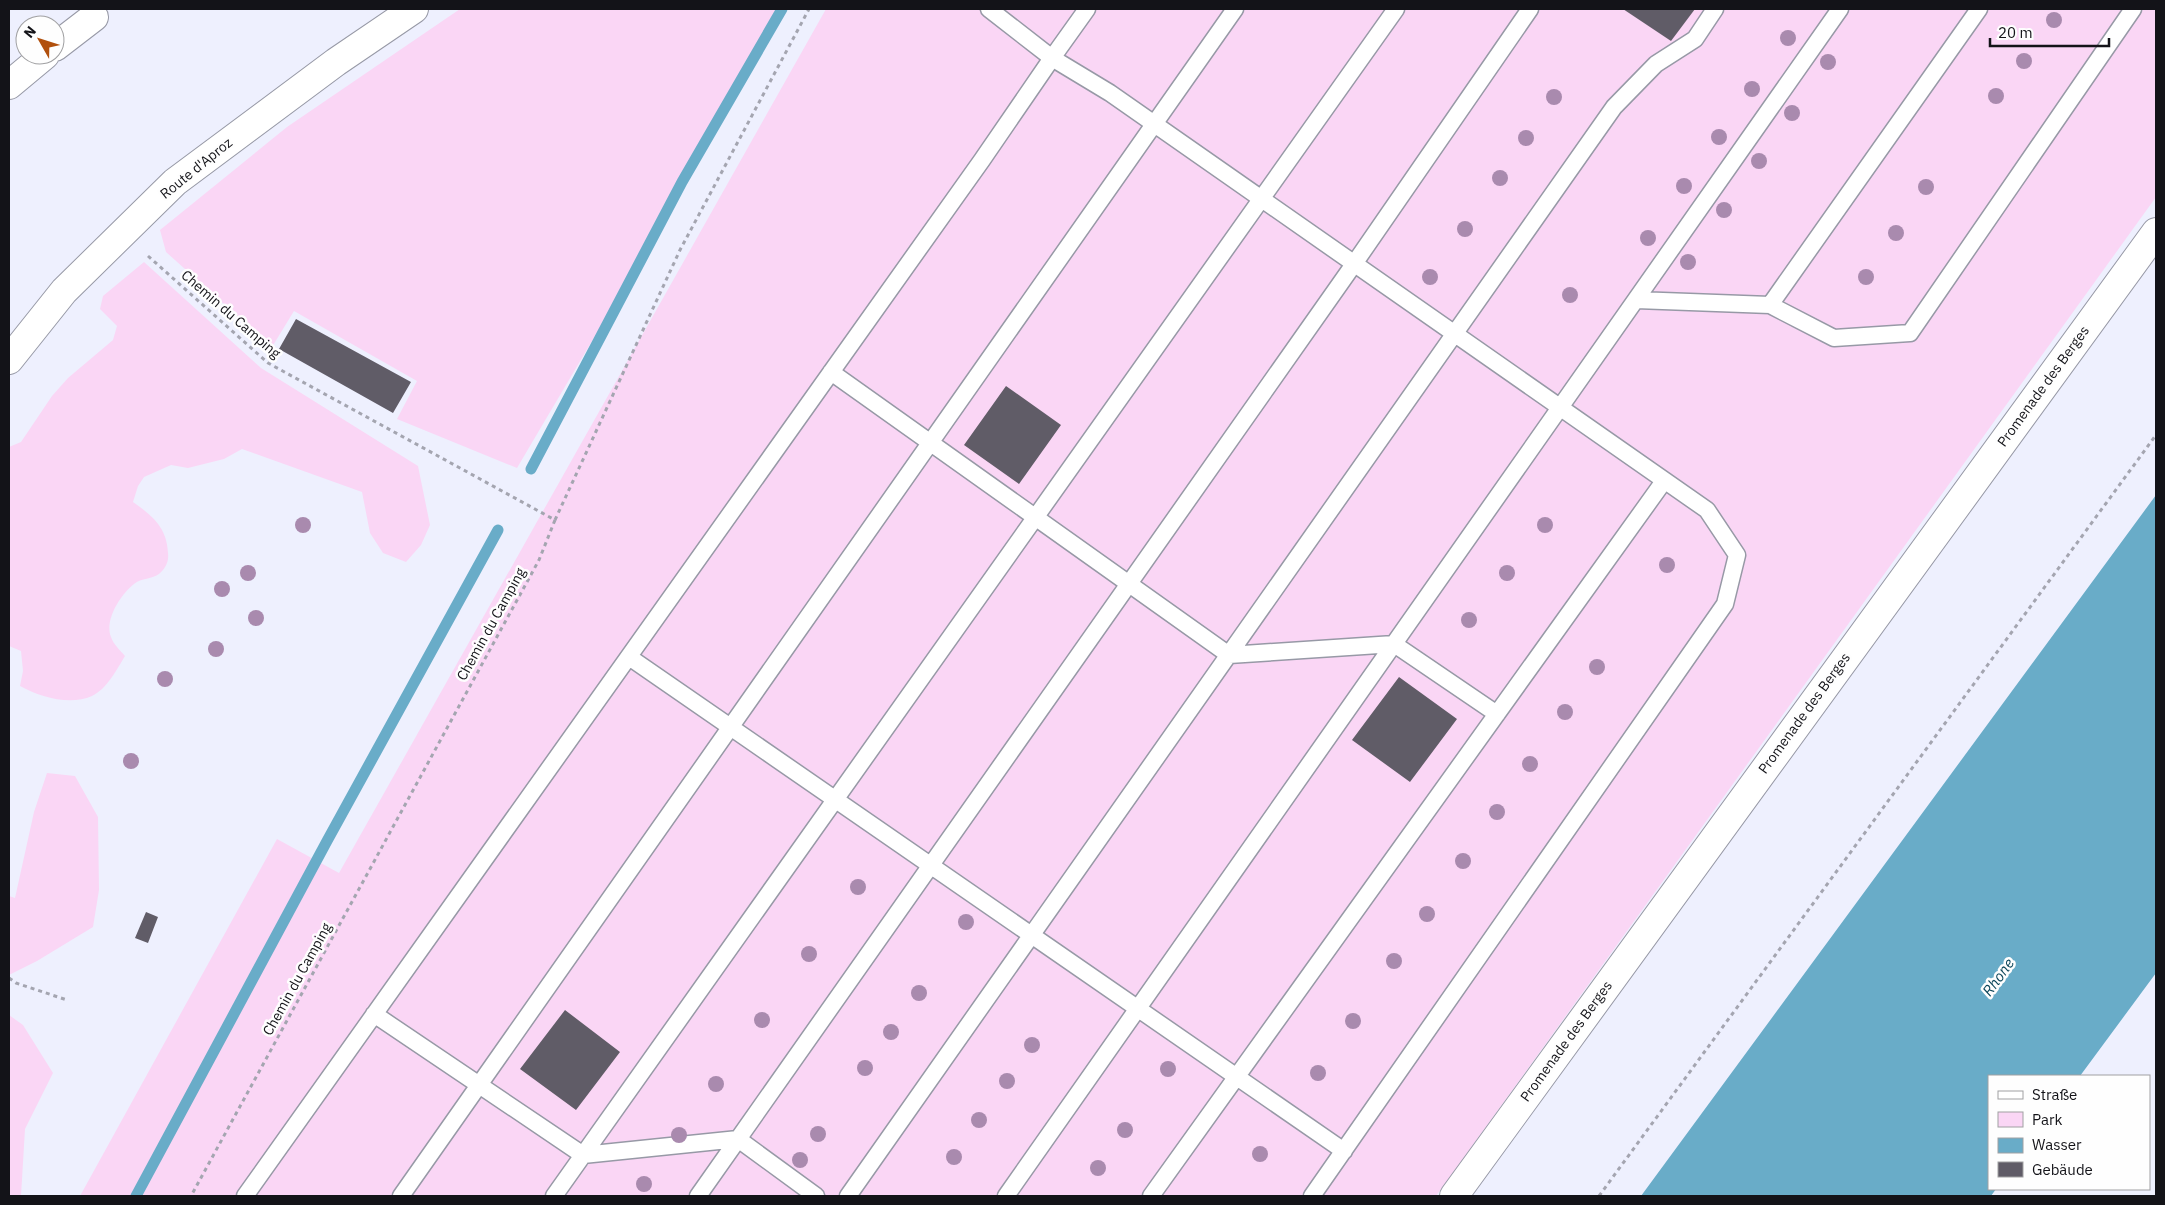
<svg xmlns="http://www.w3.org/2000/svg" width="2165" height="1205" viewBox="0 0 2165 1205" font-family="'IBM Plex Sans',sans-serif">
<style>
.green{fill:#fad6f5}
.water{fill:#69acc8}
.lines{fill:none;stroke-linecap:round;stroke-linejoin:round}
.stream{stroke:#69acc8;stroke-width:11}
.building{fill:#605c67}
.lane-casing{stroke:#9799a6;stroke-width:19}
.street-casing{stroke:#9799a6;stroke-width:30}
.secondary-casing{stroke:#9799a6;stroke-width:30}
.highway-casing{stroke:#9799a6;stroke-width:30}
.path{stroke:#a4a5b0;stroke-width:3;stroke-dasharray:4 4;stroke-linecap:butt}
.lane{stroke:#fff;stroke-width:16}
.street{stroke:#fff;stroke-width:28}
.secondary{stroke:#fff;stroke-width:28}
.highway{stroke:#fff;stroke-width:28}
.tree{fill:#a98aae}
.labels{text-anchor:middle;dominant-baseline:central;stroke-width:5;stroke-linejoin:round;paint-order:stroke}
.street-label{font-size:14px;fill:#131318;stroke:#fefefe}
.water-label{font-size:15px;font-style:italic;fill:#0b465a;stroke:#fefefe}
</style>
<rect width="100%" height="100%" fill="#eef0fe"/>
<!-- green -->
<path class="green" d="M460 9H788L517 468 397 419 417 381 294 311 272 347 166 252 160 230 287 127Z
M826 9H2156V197L1436 1196H80L277 839 339 873Z
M144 262 261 368 418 466 430 525 421 545 406 562 383 553 370 533 362 492 242 449 224 459 188 468 171 465 144 477 138 486 133 502C153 516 167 528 168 553 169 561 166 568 159 574 153 579 141 578 134 584 121 594 104 620 111 637 113 644 121 651 125 656 117 669 107 689 92 696 70 706 40 697 20 686L23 671 21 651 9 646V447L21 442 52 396 68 378 113 340 117 326 100 309 103 296Z
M47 773 75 776 98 817 99 890 93 927 37 961 9 975V896L15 898 34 812Z
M9 1015 23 1025 53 1073 25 1129 21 1196H9Z"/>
<!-- water -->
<path class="water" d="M2156 495V973L2080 1076H1989V1189H1996L1991 1196H1641Z"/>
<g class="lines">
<!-- stream -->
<path class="stream" d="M531 469 682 182 782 9
M136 1196 327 841 498 530"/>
</g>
<!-- building -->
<path class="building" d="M1623 9H1695L1671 41Z
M296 319 411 382 393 413 279 349Z
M1006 386 1061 425 1019 484 964 445Z
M1399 677 1457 719 1410 782 1352 740Z
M146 912 158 917 148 943 135 938Z
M565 1010 620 1052 576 1110 520 1069Z"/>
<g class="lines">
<!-- lane casing -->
<g class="lane-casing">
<path id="lane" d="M989 9 1052 58 1087 9
M1636 300 1770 305 1834 338 1910 333 2133 9
M1770 305 1979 9
M831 372 1229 655 1394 644 1497 714
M629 657 1344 1151
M374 1014 583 1155 738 1139 816 1196
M245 1196 982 160 1052 58 1110 93 1707 510 1737 555 1725 604 1312 1196
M401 1196 1235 9
M554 1196 1396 9
M698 1196 1354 264 1530 9
M848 1196 1614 107 1656 64 1695 39 1715 9
M1006 1196 1840 9
M1151 1196 1664 481"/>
</g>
<!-- street casing -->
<g class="street-casing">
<path id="street" d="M1454 1196 2156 232"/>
</g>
<!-- secondary casing -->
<g class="secondary-casing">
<path id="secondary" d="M9 360 64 291 175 182 336 62 414 9"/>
</g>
<!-- highway casing -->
<g class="highway-casing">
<path id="highway" d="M55 47 94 17
M9 85 45 55"/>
</g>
<!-- path -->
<path class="path" d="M148 256 268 363 555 520 539 560 191 1196
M555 520 680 250 809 9
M9 978 16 983 67 1000
M1599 1196 2156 435"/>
<!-- lane -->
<use href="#lane" class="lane"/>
<!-- street -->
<use href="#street" class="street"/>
<!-- secondary -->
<use href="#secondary" class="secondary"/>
<!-- highway -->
<use href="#highway" class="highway"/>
</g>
<!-- trees -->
<g class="tree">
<circle cx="2054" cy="20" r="8"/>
<circle cx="1788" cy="38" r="8"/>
<circle cx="2024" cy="61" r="8"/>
<circle cx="1828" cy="62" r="8"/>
<circle cx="1752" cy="89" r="8"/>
<circle cx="1996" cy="96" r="8"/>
<circle cx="1554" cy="97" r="8"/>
<circle cx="1792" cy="113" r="8"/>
<circle cx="1719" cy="137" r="8"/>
<circle cx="1526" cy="138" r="8"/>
<circle cx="1759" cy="161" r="8"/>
<circle cx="1500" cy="178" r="8"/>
<circle cx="1684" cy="186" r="8"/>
<circle cx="1926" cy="187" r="8"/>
<circle cx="1724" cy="210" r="8"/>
<circle cx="1465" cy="229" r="8"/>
<circle cx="1896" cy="233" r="8"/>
<circle cx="1648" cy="238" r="8"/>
<circle cx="1688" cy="262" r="8"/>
<circle cx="1430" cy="277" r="8"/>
<circle cx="1866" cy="277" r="8"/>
<circle cx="1570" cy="295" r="8"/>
<circle cx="303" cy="525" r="8"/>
<circle cx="1545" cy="525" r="8"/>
<circle cx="1667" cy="565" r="8"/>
<circle cx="248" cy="573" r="8"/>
<circle cx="1507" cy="573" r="8"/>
<circle cx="222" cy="589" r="8"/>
<circle cx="256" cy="618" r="8"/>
<circle cx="1469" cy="620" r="8"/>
<circle cx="216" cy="649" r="8"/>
<circle cx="1597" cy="667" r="8"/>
<circle cx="165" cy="679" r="8"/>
<circle cx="1565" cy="712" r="8"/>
<circle cx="131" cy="761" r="8"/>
<circle cx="1530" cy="764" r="8"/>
<circle cx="1497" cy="812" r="8"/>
<circle cx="1463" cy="861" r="8"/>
<circle cx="858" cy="887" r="8"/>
<circle cx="1427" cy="914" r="8"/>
<circle cx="966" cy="922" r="8"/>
<circle cx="809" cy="954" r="8"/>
<circle cx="1394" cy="961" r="8"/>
<circle cx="919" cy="993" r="8"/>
<circle cx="762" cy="1020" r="8"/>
<circle cx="1353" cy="1021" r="8"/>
<circle cx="891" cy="1032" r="8"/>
<circle cx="1032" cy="1045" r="8"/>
<circle cx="865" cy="1068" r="8"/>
<circle cx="1168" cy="1069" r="8"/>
<circle cx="1318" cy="1073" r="8"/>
<circle cx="1007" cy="1081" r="8"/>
<circle cx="716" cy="1084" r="8"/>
<circle cx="979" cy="1120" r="8"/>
<circle cx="1125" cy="1130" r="8"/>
<circle cx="818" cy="1134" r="8"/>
<circle cx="679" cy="1135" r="8"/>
<circle cx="1260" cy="1154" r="8"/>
<circle cx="954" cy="1157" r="8"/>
<circle cx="800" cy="1160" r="8"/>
<circle cx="1098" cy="1168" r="8"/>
<circle cx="644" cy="1184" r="8"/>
</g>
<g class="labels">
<!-- street labels -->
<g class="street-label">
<text transform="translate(196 168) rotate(-39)">Route d'Aproz</text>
<text transform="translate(231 314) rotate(41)">Chemin du Camping</text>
<text transform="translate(2043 386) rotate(-54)">Promenade des Berges</text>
<text transform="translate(491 624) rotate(-61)">Chemin du Camping</text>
<text transform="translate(1804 713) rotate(-54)">Promenade des Berges</text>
<text transform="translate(297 979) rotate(-61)">Chemin du Camping</text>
<text transform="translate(1566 1041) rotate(-54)">Promenade des Berges</text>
</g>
<!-- water labels -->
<g class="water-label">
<text transform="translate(1998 977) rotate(-54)">Rhone</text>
</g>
</g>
<!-- border -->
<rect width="2165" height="1205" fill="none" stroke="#131318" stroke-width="20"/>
<!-- legend -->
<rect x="1988" y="1075" width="162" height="115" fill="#fefefe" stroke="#a0a0a2"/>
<rect x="1998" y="1091" width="25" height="8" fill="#ffffff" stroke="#a0a0a2"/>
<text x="2032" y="1100" font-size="15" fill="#131318">Straße</text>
<rect x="1998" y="1112" width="25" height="15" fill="#fad6f5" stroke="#a0a0a2"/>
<text x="2032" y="1125" font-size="15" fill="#131318">Park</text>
<rect x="1998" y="1138" width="25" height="15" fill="#69acc8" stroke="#a0a0a2"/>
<text x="2032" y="1150" font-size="15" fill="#131318">Wasser</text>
<rect x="1998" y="1162" width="25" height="15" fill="#605c67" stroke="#a0a0a2"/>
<text x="2032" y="1175" font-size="15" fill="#131318">Gebäude</text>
<!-- north arrow -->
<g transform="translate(40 40) rotate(309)"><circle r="24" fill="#fefefe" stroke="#a0a0a2"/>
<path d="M0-4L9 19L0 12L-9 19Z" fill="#b1500d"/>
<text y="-8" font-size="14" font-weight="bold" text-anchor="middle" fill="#131318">N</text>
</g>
<!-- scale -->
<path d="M1990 38v8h119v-8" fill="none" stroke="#131318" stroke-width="2.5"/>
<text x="1998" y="38" font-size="15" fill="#131318" stroke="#fefefe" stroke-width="4" paint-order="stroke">20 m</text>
</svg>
